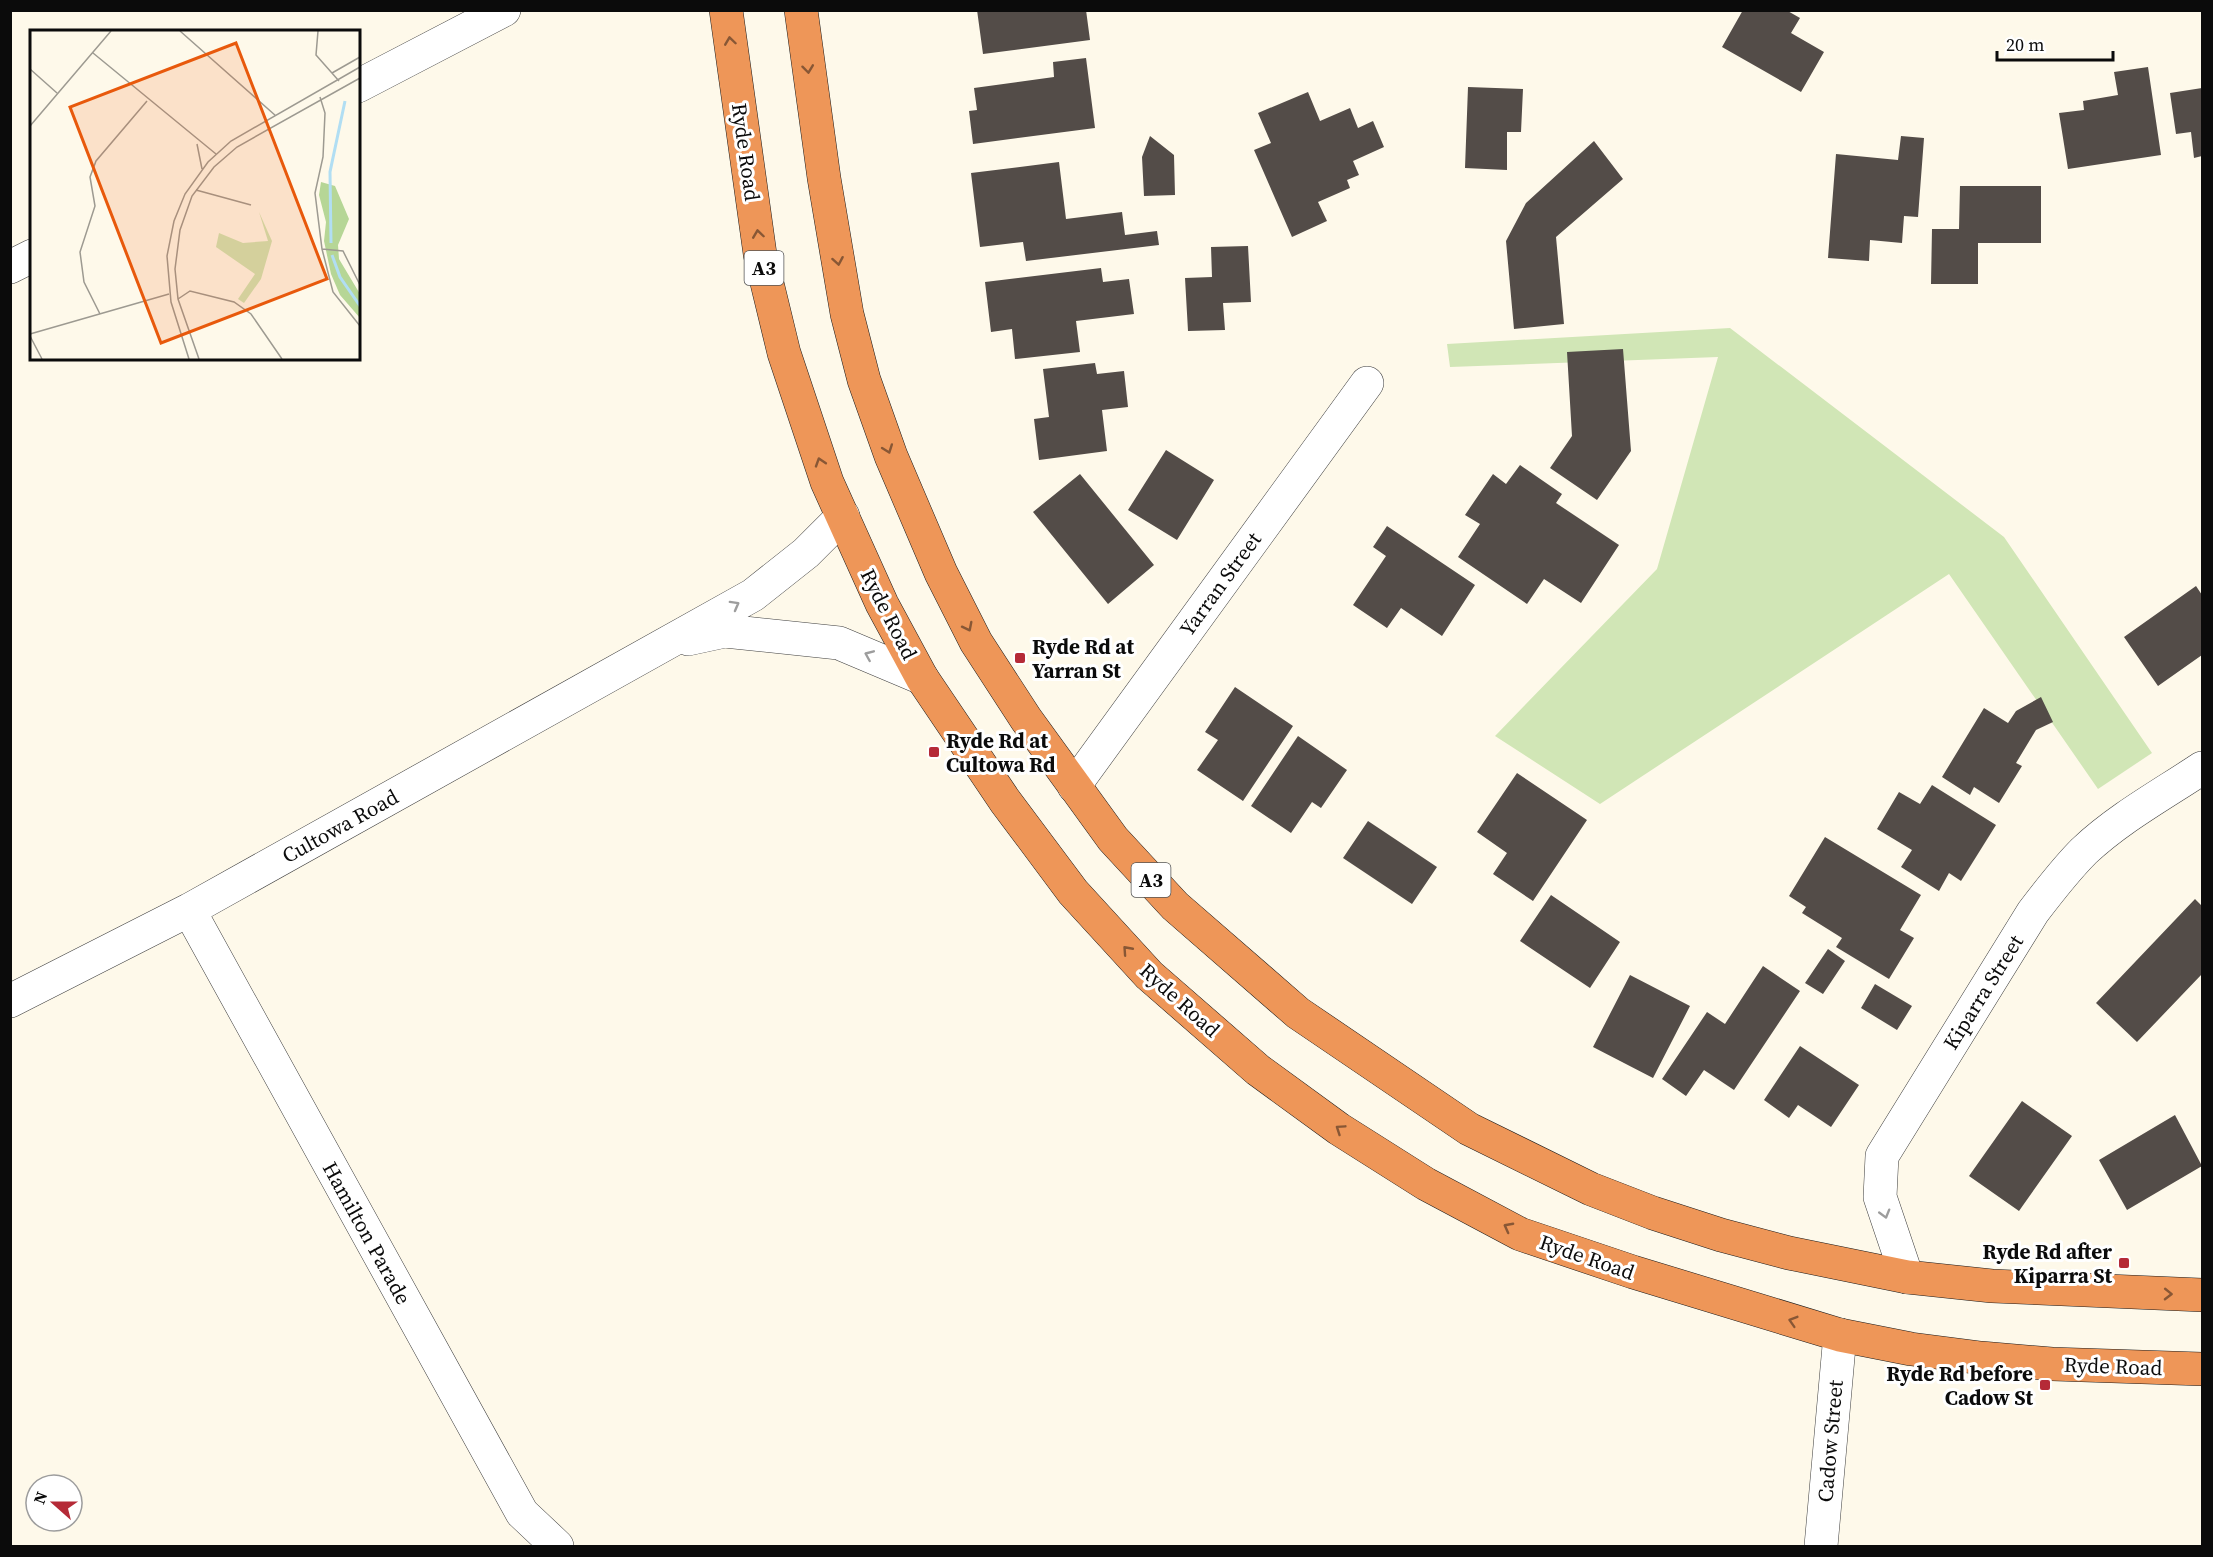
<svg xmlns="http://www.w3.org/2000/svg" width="2213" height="1557" viewBox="0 0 2213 1557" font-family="'Source Serif 4',serif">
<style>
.green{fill:#d1e6b6}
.building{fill:#534c48}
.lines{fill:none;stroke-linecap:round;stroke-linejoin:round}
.minor-casing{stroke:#3e3e3e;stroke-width:34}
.highway-casing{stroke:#1c1c1c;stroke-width:34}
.minor{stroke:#fff;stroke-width:33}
.highway{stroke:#ee9658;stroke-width:33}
.oneway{stroke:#885735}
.oneway2{stroke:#9d9d9d}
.poi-dot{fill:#b52a37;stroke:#fff;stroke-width:2}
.labels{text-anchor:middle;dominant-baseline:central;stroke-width:6;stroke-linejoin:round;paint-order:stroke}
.shield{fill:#fff;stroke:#545454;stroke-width:1.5}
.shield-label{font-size:20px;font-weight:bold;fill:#0b0b0b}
.street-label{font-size:21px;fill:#0b0b0b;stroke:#fff}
.poi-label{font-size:21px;font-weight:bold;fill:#0b0b0b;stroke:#fff;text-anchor:start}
.inset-river{fill:none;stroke:#b1def3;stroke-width:3}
.inset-road{fill:none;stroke:#9d9a91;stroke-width:1.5}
.view{fill:#e8590c;fill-opacity:0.15;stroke:#e8590c;stroke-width:3}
.inset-edge{fill:none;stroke:#0b0b0b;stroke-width:3}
</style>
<rect width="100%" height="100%" fill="#fef9ea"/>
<!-- green -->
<path class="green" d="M1730 328 2004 537 2152 753 2098 789 1949 574 1600 804 1495 736 1657 569 1718 357 1450 367 1447 344Z"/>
<!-- building -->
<path class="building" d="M977 10H1086L1090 40 983 54Z
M1743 10H1786L1800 18 1791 33 1824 52 1801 92 1722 47Z
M1086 58 1095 128 973 144 969 111 977 110 974 88 1054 77 1053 62Z
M2148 67 2161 155 2068 169 2059 113 2084 110 2083 101 2118 95 2114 72Z
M1468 87 1523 89 1521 132H1507V170L1465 168Z
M2202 88V156L2194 158 2191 132 2176 134 2170 93Z
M1308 92 1320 121 1350 108 1358 128 1373 121 1384 147 1353 161 1359 175 1347 180 1350 188 1318 202 1327 221 1292 237 1254 150 1271 143 1258 113Z
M1150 136 1174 155 1175 195 1144 196 1142 157Z
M1901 136 1924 138 1918 217 1904 216 1902 243 1870 240 1869 261 1828 258 1836 154 1898 160Z
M1594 141 1623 179 1556 237 1564 324 1514 329 1506 241 1526 203Z
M1059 162 1066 219 1122 212 1125 235 1157 231 1159 245 1026 261 1023 242 980 247 971 173Z
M1960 186H2041V243H1978V284H1931L1932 229H1959Z
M1248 246 1251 302 1223 303 1225 330 1188 331 1185 278 1212 277 1211 247Z
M1101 268 1103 282 1129 279 1134 314 1076 321 1080 352 1015 359 1012 329 991 332 985 282Z
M1623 349 1631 451 1597 500 1550 468 1572 436 1567 352Z
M1095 363 1097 374 1124 371 1128 407 1102 410 1107 451 1039 460 1034 419 1049 417 1043 369Z
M1166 450 1214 480 1177 540 1128 510Z
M1520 465 1562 494 1556 503 1619 545 1581 603 1544 579 1527 604 1458 557 1480 524 1465 515 1493 474 1506 484Z
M1080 474 1154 565 1108 604 1033 512Z
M1387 526 1475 585 1442 636 1401 608 1387 628 1353 605 1386 556 1373 547Z
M2196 586 2202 595V655L2158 686 2124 637Z
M1235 687 1293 726 1243 801 1197 770 1218 740 1205 732Z
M2041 697 2053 722 2036 730 2016 763 2022 766 1999 803 1974 787 1970 795 1942 777 1984 708 2008 723 2016 711Z
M1298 736 1347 770 1321 808 1312 802 1291 833 1251 806Z
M1517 773 1587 820 1533 901 1493 874 1507 853 1477 832Z
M1932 785 1996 825 1961 881 1949 873 1939 891 1901 867 1912 850 1877 829 1899 792 1920 804Z
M1368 821 1437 867 1412 904 1343 858Z
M1825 837 1921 895 1900 930 1914 938 1889 979 1836 947 1842 938 1802 913 1806 907 1789 896Z
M1551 895 1620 942 1590 988 1520 941Z
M2195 899 2202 906V974L2137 1042 2096 1003Z
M1828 949 1845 961 1823 994 1805 983Z
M1763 966 1800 991 1734 1090 1704 1070 1686 1096 1662 1079 1707 1012 1725 1024Z
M1630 975 1690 1006 1653 1078 1593 1047Z
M1875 984 1912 1006 1897 1030 1861 1008Z
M1800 1046 1859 1085 1831 1127 1798 1105 1789 1118 1764 1100Z
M2022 1101 2072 1136 2019 1211 1969 1176Z
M2175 1115 2202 1166 2127 1210 2099 1160Z"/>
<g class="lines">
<!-- minor casing -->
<g class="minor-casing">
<path id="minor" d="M358 86 504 10
M10 267 32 256
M688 639 725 631 839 643 922 678
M1074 786 1367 383
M189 910 522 1513 557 1546
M10 1001 189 910 753 595 806 553 843 516
M1907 1277 1880 1197 1882 1156 2033 912C2049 891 2065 870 2084 851 2119 818 2163 794 2202 768
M1821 1546 1840 1335"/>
</g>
<!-- highway casing -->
<g class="highway-casing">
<path id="highway" d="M726 10 760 254 784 353 827 482 882 604 922 678 1005 801 1073 892 1149 975 1258 1070 1339 1129 1426 1184 1520 1234 1633 1272 1840 1335 1911 1349 1981 1358 2052 1364 2202 1369
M801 10 824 178 847 314 864 380 891 456 941 573 976 642 1026 719 1113 839 1175 906 1298 1013 1469 1129 1591 1189 1653 1213 1721 1235 1789 1253 1907 1277 1992 1286 2202 1295"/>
</g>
<!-- minor -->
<use href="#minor" class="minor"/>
<!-- highway -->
<use href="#highway" class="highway"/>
</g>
<!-- one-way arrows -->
<defs><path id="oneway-chevron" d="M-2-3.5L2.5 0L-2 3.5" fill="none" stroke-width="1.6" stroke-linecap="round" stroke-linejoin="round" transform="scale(1.5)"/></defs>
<g class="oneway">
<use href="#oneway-chevron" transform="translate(730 41) rotate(-98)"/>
<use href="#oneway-chevron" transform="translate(808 69) rotate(83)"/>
<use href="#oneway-chevron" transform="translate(758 234) rotate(-98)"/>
<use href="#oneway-chevron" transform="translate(838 261) rotate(80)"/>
<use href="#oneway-chevron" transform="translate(888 449) rotate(70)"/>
<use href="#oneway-chevron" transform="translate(820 462) rotate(-108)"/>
<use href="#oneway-chevron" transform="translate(968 627) rotate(63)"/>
<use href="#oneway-chevron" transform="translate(1127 950) rotate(-132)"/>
<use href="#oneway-chevron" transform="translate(1340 1129) rotate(-146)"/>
<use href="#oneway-chevron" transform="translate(1508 1227) rotate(-152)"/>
<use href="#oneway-chevron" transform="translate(2168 1294) rotate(1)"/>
<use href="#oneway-chevron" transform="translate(1793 1321) rotate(-163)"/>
</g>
<g class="oneway2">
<use href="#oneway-chevron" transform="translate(735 605) rotate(-29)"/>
<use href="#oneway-chevron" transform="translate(869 655) rotate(-157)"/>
<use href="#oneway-chevron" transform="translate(1885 1214) rotate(74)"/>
</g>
<!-- markers -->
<g class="poi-dot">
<rect x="1014" y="652" width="12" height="12" rx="3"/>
<rect x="928" y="746" width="12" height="12" rx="3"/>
<rect x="2118" y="1257" width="12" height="12" rx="3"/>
<rect x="2039" y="1379" width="12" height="12" rx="3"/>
</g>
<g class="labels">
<!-- shield labels -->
<g class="shield">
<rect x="744.5" y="251" width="39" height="34" rx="4.5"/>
<rect x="1131.5" y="863" width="39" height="34" rx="4.5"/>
</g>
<g class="shield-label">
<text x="764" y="268">A3</text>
<text x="1151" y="880">A3</text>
</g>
<!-- street labels -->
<g class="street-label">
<text transform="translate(746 152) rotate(82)">Ryde Road</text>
<text transform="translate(1220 584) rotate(-54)">Yarran Street</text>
<text transform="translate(889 614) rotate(63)">Ryde Road</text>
<text transform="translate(340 826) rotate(-29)">Cultowa Road</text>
<text transform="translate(1983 992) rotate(-58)">Kiparra Street</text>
<text transform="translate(1180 1000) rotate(42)">Ryde Road</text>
<text transform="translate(367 1233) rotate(61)">Hamilton Parade</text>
<text transform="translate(1587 1257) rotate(19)">Ryde Road</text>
<text transform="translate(2113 1366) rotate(2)">Ryde Road</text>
<text transform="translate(1830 1441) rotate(-85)">Cadow Street</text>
</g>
<!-- poi labels -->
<g class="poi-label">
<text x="1032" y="646">Ryde Rd at<tspan x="1032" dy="24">Yarran St</tspan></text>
<text x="946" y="740">Ryde Rd at<tspan x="946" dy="24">Cultowa Rd</tspan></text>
<text x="2112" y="1251" text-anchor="end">Ryde Rd after<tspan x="2112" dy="24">Kiparra St</tspan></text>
<text x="2033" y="1373" text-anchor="end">Ryde Rd before<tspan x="2033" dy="24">Cadow St</tspan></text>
</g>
</g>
<!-- overview -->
<g transform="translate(30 30)">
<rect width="330" height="330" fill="#fef9ea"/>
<path d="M229 182 242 211 231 249 214 273 208 269 225 244 186 217 189 203 213 213 238 211Z" fill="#d1e6b6"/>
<path d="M291 152 305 156 319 189 308 215 309 229 330 264V288L310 265 301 244 294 211 296 192 289 165Z" fill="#b6d696"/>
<path class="inset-river" d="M301 213 300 142 315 71M302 225 310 247 330 276"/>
<path class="inset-road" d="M150 1 246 86M288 1 286 25 309 51M63 23 186 124M0 39 27 63M302 43 330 27M290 67 295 83 293 127 285 163 292 219 303 262 330 296M0 96 81 1M167 114 172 139M166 160 221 175M292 219 313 221 330 255M148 269 160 261 204 272 221 284 252 329M70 284 54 252 50 222 65 176 60 147 66 131 117 71M0 304 139 264M0 306 12 329M159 329 141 272 137 226 144 191 155 164 178 132 201 111 330 37M169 329 148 269 145 239 150 200 162 166 184 137 207 117 330 48"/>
<path class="view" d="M206 13 297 249 131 313 40 77Z"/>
<rect width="330" height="330" class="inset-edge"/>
</g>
<!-- border -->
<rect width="2213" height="1557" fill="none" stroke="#0b0b0b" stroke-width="24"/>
<!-- north arrow -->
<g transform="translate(54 1503) rotate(291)"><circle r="28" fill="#ffffff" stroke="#9d9d9d" stroke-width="1.5"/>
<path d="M0-4.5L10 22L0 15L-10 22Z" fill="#b52a37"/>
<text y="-9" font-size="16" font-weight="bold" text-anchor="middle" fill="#0b0b0b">N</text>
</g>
<!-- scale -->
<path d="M1997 51v9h116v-9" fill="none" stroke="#0b0b0b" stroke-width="3"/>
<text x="2006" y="51" font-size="18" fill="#0b0b0b" stroke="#ffffff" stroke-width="4.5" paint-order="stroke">20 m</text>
</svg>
